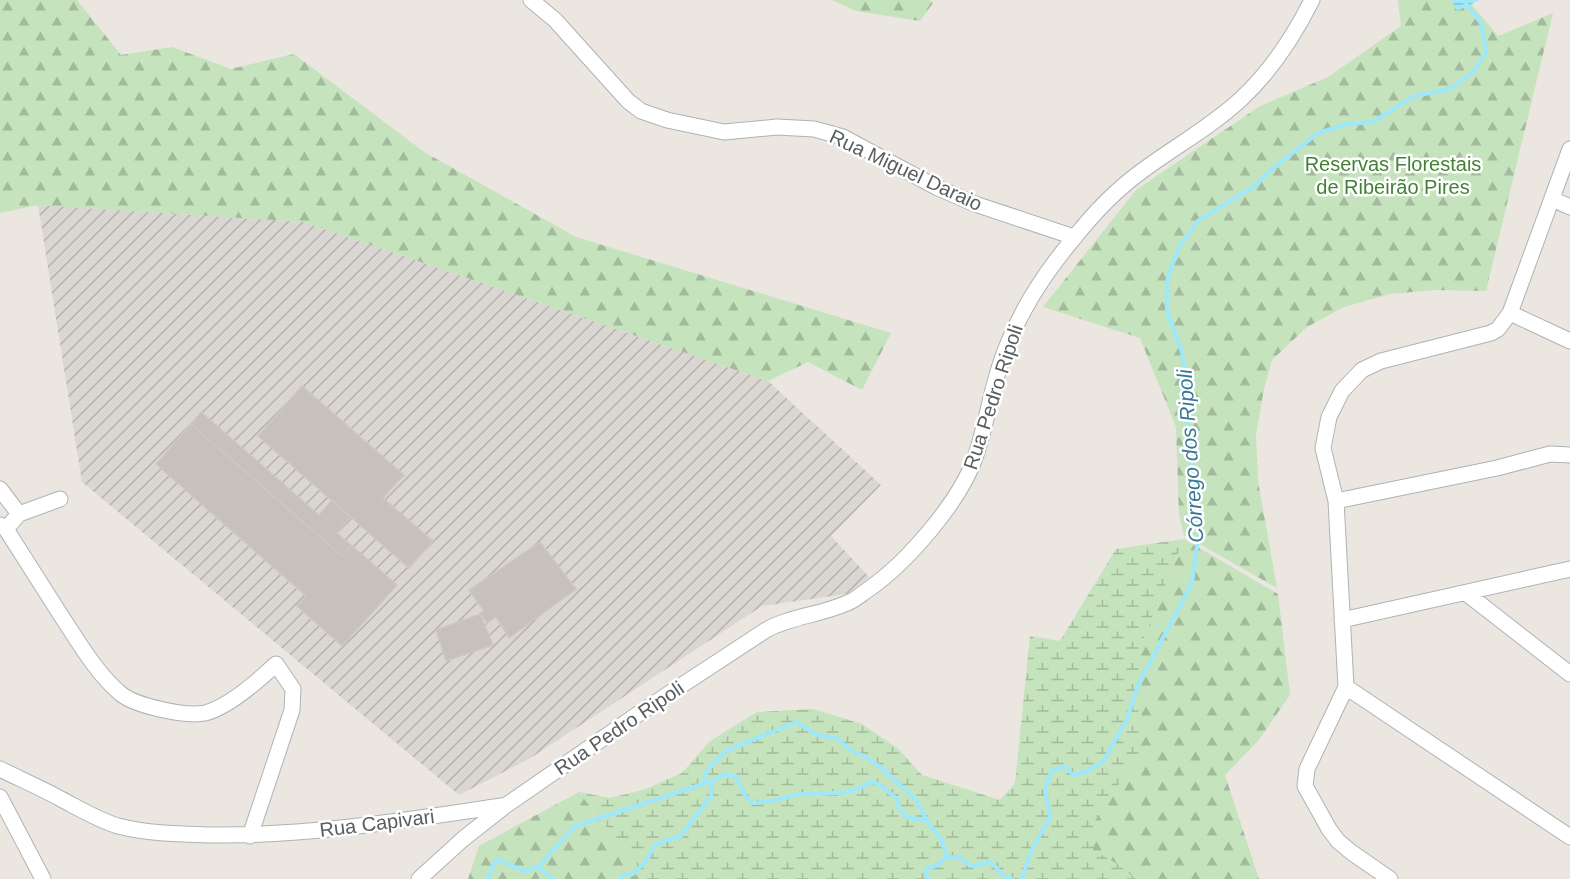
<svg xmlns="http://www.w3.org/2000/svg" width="1570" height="879" viewBox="0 0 1570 879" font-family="Helvetica,sans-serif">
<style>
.industrial{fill:url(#industrial-furrows)}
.forest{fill:url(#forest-firs)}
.wetland{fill:url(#wetland-marsh)}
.water{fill:url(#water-rules)}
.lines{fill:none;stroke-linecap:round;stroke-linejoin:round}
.stream{stroke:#9fe8fc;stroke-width:4}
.building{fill:#c6c1bd;stroke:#d0c7bf;stroke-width:1.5}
.minor-casing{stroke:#aeb3b6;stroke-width:17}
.minor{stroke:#fff;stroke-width:15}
.labels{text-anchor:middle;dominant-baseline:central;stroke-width:5;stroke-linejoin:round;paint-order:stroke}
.park-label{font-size:20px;fill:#438236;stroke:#fff}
.street-label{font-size:20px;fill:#595e61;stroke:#fff}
.water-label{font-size:21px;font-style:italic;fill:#367893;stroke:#fff}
</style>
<defs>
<pattern id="industrial-furrows" width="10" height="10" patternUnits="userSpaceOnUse" patternTransform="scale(1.5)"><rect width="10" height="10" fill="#dad6d2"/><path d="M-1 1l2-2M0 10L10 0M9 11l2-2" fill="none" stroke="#b4b1ae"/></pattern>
<pattern id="forest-firs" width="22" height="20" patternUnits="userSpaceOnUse" patternTransform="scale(1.5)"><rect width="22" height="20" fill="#c5e3bc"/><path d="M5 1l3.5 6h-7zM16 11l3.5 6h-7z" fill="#a3bb9c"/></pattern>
<pattern id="wetland-marsh" width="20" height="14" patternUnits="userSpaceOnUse" patternTransform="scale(1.5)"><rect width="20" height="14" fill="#c5e3bc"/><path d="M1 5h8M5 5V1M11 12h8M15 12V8" fill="none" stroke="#a3bb9c"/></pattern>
<pattern id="water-rules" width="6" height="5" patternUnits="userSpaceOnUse" patternTransform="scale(1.5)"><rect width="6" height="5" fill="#9fe8fc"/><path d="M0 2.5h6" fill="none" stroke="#85bfcf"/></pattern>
</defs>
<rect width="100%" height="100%" fill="#ebe6e0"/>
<!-- industrial -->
<path class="industrial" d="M38 205 304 222 768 381 881 485 831 536 869 577 847 594 762 606 529 759 459 795 82 482Z"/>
<!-- forest -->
<path class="forest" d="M0 0H77L121 55 172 47 231 69 294 54 424 152 576 237 891 333 862 390 808 362 768 381 304 222 38 205 0 213Z
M832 0H929L933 3 920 21 856 11Z
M1398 0H1468L1498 36 1553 13 1486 291 1435 290 1390 294 1344 307 1307 327 1272 360 1264 389 1256 434 1258 481 1277 588 1184 535 1179 514 1176 427 1140 338 1043 307 1136 190 1260 106 1328 77 1401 26Z
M1184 539 1278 594 1290 695 1258 741 1225 775 1259 879H1136L1092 850 1093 824 1141 698V645Z
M579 792 647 879H468L479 846Z"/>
<!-- wetland -->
<path class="wetland" d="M1184 539 1141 645 1142 709 1139 753 1093 824V850L1116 863 1136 879H647L579 792 610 798 646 789 682 773 710 741 757 712 813 709 862 724 897 748 922 775 1000 800 1015 783 1030 636 1060 641 1116 549Z"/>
<!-- water -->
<path class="water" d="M1452 0H1480L1457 11Z"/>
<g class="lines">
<!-- stream -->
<path class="stream" d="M702 784 709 767 726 751 796 722 817 735 837 738 850 750 866 757 883 769 918 802 927 821
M538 867 553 879
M487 879 497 859 524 871 538 867 575 826 712 781 725 774 737 778 745 796 753 803C768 803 781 798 795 795 820 791 850 798 870 782L879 784 897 799 899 808 907 817 927 821 941 839 947 857H960L971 866 991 862 1004 876 1012 879
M621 879 623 875 633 874 647 860 654 846 666 840 681 836 711 796 712 782
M927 879 926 869 938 865 947 857
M1022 879 1031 851 1050 817 1045 790 1051 771 1065 766 1073 775 1087 771 1103 762 1127 719 1138 685 1192 583 1199 532 1187 419 1188 387 1182 352 1167 312 1168 276 1180 245 1199 220 1256 185 1271 170 1318 133 1347 124 1373 122 1414 96 1450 89 1474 71 1486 52 1481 23 1463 0"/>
</g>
<!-- building -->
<path class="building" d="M302 386 404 475 383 498 433 541 409 568 258 436Z
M201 412 319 515 332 500 351 517 337 533 351 545 342 556 191 424Z
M191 424 342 556 351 545 397 585 342 646 297 606 306 596 156 464Z
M540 542 576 589 509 638 496 617 487 623 480 613 484 611 469 590Z
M480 614 493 645 446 661 436 630Z"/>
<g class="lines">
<!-- minor casing -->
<g class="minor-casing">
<path id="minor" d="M531 0 555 20 628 101 641 111 667 120 724 132 777 127 814 129 843 137 936 187 975 204 1074 237
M1552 199 1570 207
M1510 313 1570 341
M0 489 19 514
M1336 501 1497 468 1550 454 1570 455
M0 525 6 529 19 514 60 499
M6 529C24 557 42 586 60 614 78 641 96 673 121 694 136 706 186 717 205 713 229 707 258 681 276 664L293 689 292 710 250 836
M1466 593 1570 674
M1342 620 1570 569
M1346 687 1570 837
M0 769C20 779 41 788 61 799 80 809 98 820 118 826 150 834 181 834 213 835 310 836 406 820 502 806
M0 797 43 879
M419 879 463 839 505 806 641 712 766 630C791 616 821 615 847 603 854 601 860 595 866 591 906 564 961 501 976 455 988 419 992 381 1007 346 1023 306 1047 270 1074 238 1093 214 1117 189 1142 171 1174 147 1211 127 1241 99 1270 72 1294 36 1312 0
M1390 879 1351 852 1338 841 1329 829 1305 786 1307 769 1346 687 1336 501 1323 448 1329 417 1342 391 1362 370 1381 361 1491 333 1498 329 1510 313 1570 149"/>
</g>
<!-- minor -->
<use href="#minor" class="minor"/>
</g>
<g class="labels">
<!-- park labels -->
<g class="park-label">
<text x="1393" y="164">Reservas Florestais<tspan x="1393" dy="23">de Ribeirão Pires</tspan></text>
</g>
<!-- street labels -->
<g class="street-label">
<text transform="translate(906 170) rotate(25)">Rua Miguel Daraio</text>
<text transform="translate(993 397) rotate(-72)">Rua Pedro Ripoli</text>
<text transform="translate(619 728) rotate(-34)">Rua Pedro Ripoli</text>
<text transform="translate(377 823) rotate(-7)">Rua Capivari</text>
</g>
<!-- water labels -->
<g class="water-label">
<text transform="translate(1190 456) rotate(-94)">Córrego dos Ripoli</text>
</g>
</g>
</svg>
